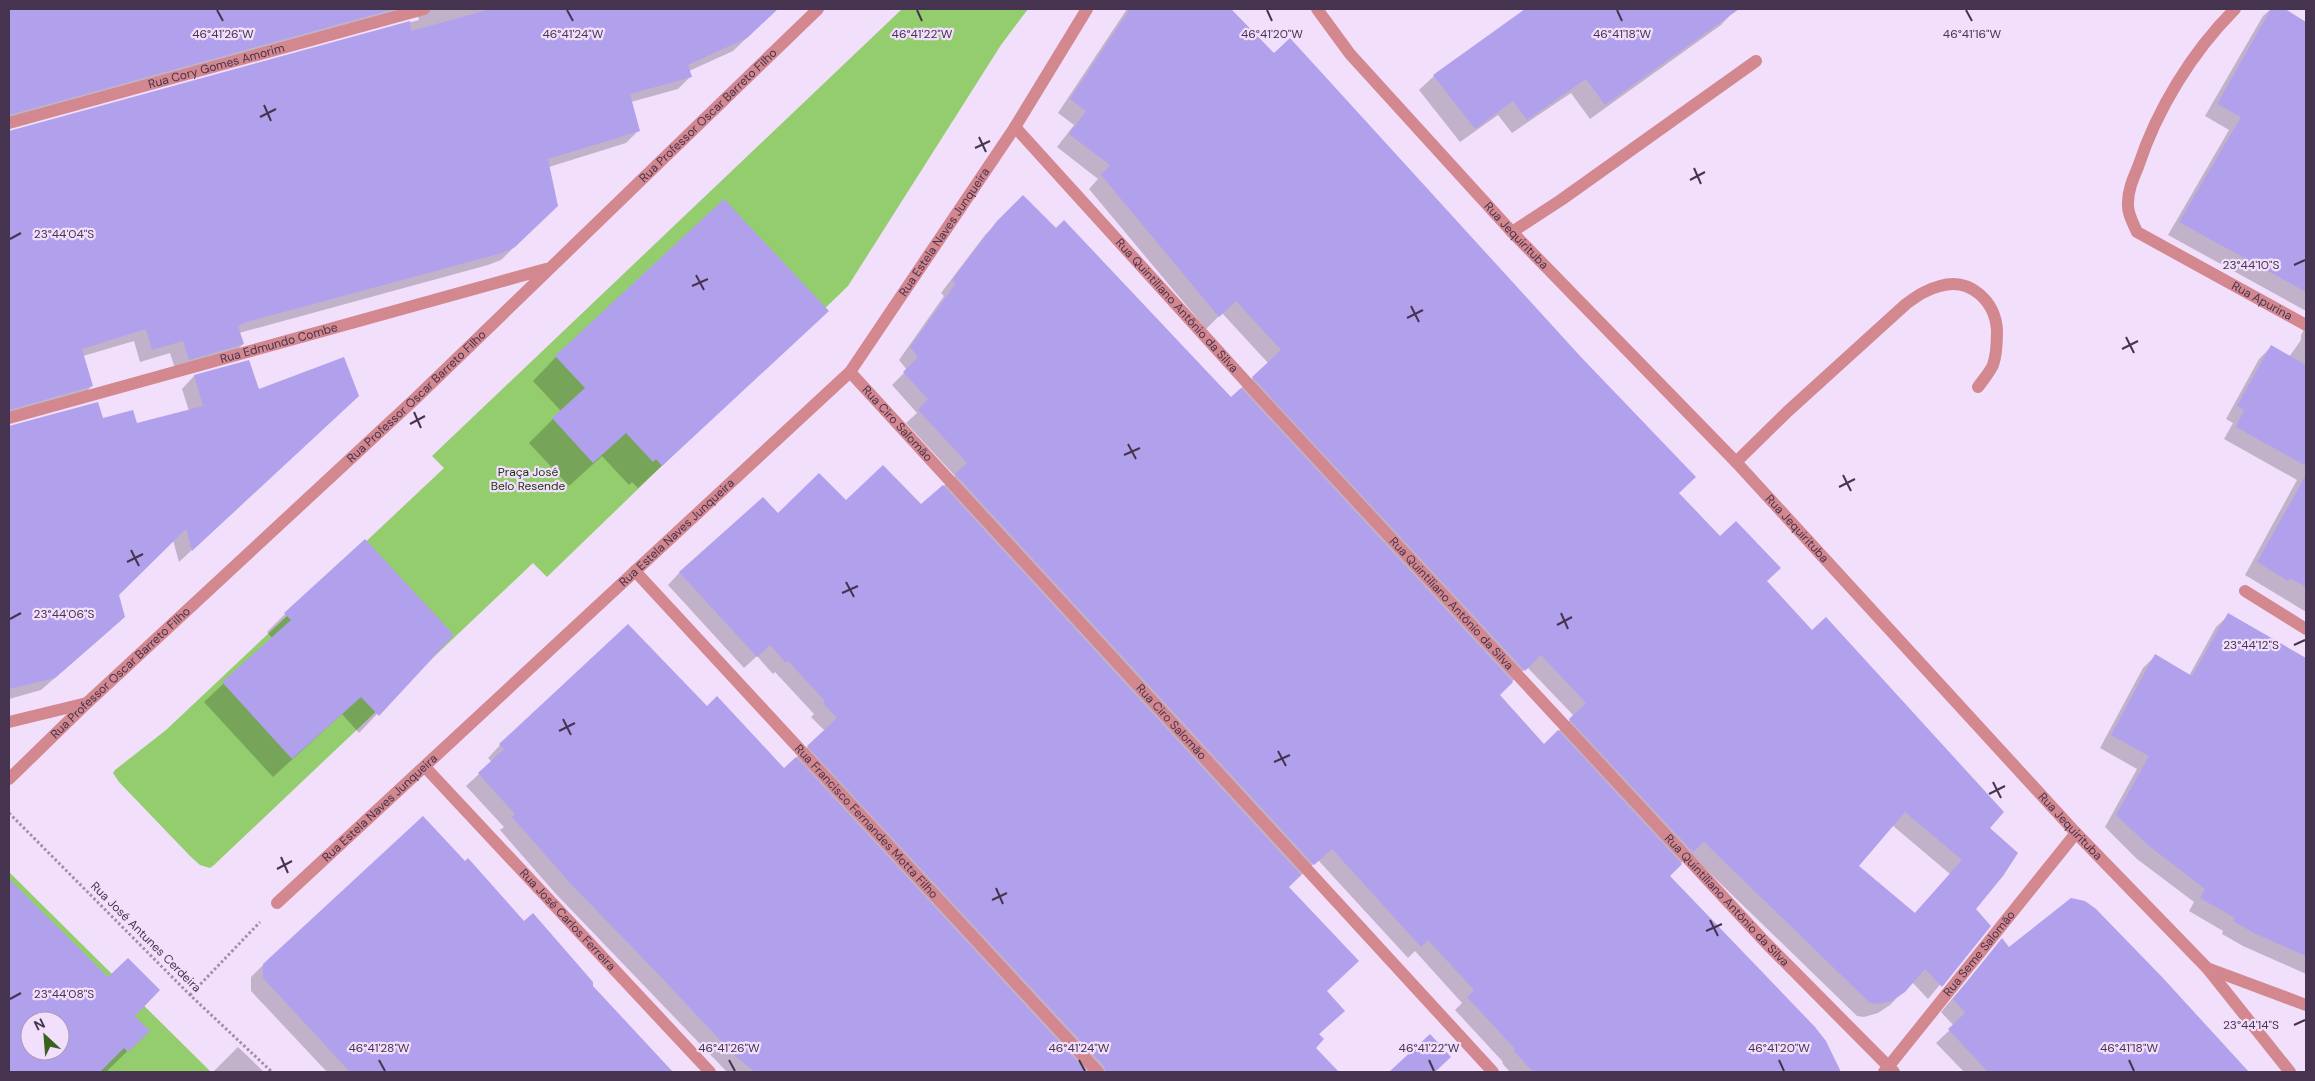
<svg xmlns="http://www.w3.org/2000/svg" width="2315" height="1081" viewBox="0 0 2315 1081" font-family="'DM Sans',sans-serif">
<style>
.green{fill:#94cd6e;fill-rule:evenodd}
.shadow{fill:#0003;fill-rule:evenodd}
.building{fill:#b1a0ec;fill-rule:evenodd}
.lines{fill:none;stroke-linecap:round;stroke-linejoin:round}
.path{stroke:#a08daa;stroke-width:3;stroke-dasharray:2.5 2.5;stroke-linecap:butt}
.minor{stroke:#d3878e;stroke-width:12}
.ticks{fill:none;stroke:#463350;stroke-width:2}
.labels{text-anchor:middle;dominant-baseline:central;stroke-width:4.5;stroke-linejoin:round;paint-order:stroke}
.street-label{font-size:12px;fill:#463350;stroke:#f2dffc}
.park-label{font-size:12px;fill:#1d340b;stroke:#f2dffc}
.ticks-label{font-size:12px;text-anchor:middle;fill:#463350;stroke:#f2dffc;stroke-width:4.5;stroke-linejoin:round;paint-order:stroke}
</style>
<rect width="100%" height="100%" fill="#f2dffc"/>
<!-- green -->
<path class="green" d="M902 9H1028L1001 45 848 286 547 577 533 563 214 865 210 868 200 865 191 857 119 782 113 773 115 770 166 730 444 468 432 456Z
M9 872 211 1072H9ZM30 1021H60V1051H30Z"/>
<!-- shadow -->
<path class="shadow" d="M9 9H777L733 51 689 71 690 77 678 89 631 102 638 131 626 143 549 167 543 219 501 260 488 265 239 333 243 344 230 357 176 372 170 353 140 362 134 341 83 356 92 386 79 399 9 419V132L419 20 418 16 9 123V37L48 27 45 9 9 13Z
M1127 9H1231L1677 494 1765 581 1988 828 1974 909 1989 926 1928 999 1912 982 1890 1005 1878 1013 1864 1017 1857 1016 1690 854 1668 876 1835 1062 1833 1072H1510L1502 1063 1503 1062 1455 1010 1462 1003 1415 951 1408 958 1318 860 1288 887 1325 992 1343 1011 1318 1035 1314 1048 1337 1072H727L556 894 500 830 504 827 466 786 492 762 488 758 500 745 628 626 707 707 784 769 825 731 811 717 814 714 775 672 773 674 757 656 744 668 668 585 680 572 778 514 846 502 921 506 955 476 906 423 917 413 892 385 907 370 899 360 944 296 941 293 985 235 1023 197 1230 399 1268 363 1222 313 1206 329 1089 189 1098 179 1057 147 1074 125 1058 113ZM1527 667 1574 716 1544 745 1498 695ZM1892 825 1950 874 1914 914 1857 866Z
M1528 9H1634L1638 15 1647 9H1734L1735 10 1721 25 1590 119 1571 93 1512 133 1498 115 1460 142 1419 90 1434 76Z
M2271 9H2283L2300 20 2277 60 2306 76V311L2168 235 2229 130 2205 116 2263 16Z
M827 311 638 488 632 482 629 485 602 456 569 486 529 443 561 411 533 381 556 357Z
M2306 326V612L2245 575 2297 480 2224 439 2233 423 2226 419 2259 359 2271 347 2289 357 2301 340V335Z
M249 361 258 390 345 408 179 562 173 540 117 594 111 629 41 690 9 699V427L102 420 136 425 189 411 182 389 194 376Z
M285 614 452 635 359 733 342 714 273 777 204 702 272 638 267 632Z
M2229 615 2306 659V974L2243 946 2222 934 2223 931 2189 911 2194 902 2137 859 2105 827 2137 769 2100 748 2143 668 2155 656 2189 676 2216 627Z
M21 892 148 1031 106 1072H9V904ZM30 1021H60V1051H30Z
M524 923 558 951 671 1072H327L251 991V977L264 964Z
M2002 940 2009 949 2161 978 2248 1072H1964L1936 1043 1954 1026 1941 1012Z
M238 1047 264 1072H213Z"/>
<!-- building -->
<path class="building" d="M9 9H394L9 115Z
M491 9H778L747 38 688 65 692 77 630 94 640 131 548 159 558 206 515 247 502 253 247 322 238 326 244 344 189 360 183 341 152 350 146 329 82 349 93 386 9 410V131L410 21 411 31Z
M1130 9H1231L1274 53 1290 38 1580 356 1696 477 1679 493 1720 536 1736 521 1781 568 1767 581 1812 630 1826 617 2004 812 1990 828 2018 853 2003 876 1976 909 1991 926 1942 987 1925 969 1905 992 1892 1001 1878 1004 1870 1003 1704 842 1693 852 1569 719 1586 703 1541 655 1525 671 1252 377 1281 350 1236 301 1219 317 1101 175 1110 165 1069 134 1086 111 1070 99ZM1905 812 1962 860 1915 913 1859 866Z
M1525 9H1739L1605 105 1586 79 1527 120 1513 101 1475 129 1433 75Z
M2271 9H2285L2306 22V292L2179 222 2241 117 2217 104Z
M1023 195 1056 228 1064 220 1231 397 1241 388 1513 682 1500 695 1544 744 1558 730 1682 864 1670 876 1815 1027 1826 1041 1841 1072H1533L1513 1050 1515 1049 1467 997 1474 990 1428 940 1421 947 1332 849 1314 865 955 474 967 463 918 410 928 399 903 372 918 357 910 347 956 283 952 280 997 221Z
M724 199 829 311 662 466 656 459 653 462 626 433 593 463 552 418 585 388 555 356Z
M2271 345 2306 365V466L2236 427 2244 410 2237 406Z
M344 357 359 396 192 551 186 529 119 595 125 617 55 678 9 689V426L98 402 103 418 133 410 137 423 203 406 194 375 249 360 259 389Z
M883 465 921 504 943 485 1301 875 1289 887 1359 961 1327 991 1345 1011 1319 1034 1324 1039 1316 1048 1339 1072H1106L1104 1066 807 746 837 718 823 703 825 701 788 661 786 663 770 645 757 657 679 572 763 497 778 513 819 473 846 500Z
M2306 475V587L2290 578 2288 581 2257 562Z
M365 539 454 635 379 716 361 697 292 759 222 682 291 620 284 613Z
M2228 613 2306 658V956L2256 934 2233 921 2235 918 2200 898 2205 889 2149 846 2116 815 2149 756 2111 735 2155 654 2192 676Z
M628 624 707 706 717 696 784 768 796 757 1087 1072H755L733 1054 660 976 569 882 512 817 515 814 478 773 504 749 499 744Z
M423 816 465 861 468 858 524 921 533 913 593 982V986L673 1072H350L263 978V964Z
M9 879 108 977 128 958 160 990 135 1016 150 1031 128 1052 124 1048 100 1072H9ZM30 1021H60V1051H30Z
M2071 898 2085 901 2096 909 2162 977 2249 1072H1988L1948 1029 1965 1013 1953 999 2002 938 2009 947Z
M1430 1034 1451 1057 1435 1072H1389Z"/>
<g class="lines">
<!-- path -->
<path class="path" d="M9 813 190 995 272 1072
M190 995 260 922"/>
<!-- minor -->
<g class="minor">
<path id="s1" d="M1317 9 1350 54 1512 232 1736 462 2076 833 2207 968 2306 1005"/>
<path id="s2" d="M2235 9C2192 52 2157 109 2138 167 2133 179 2128 190 2128 203 2127 213 2133 223 2137 232L2306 325"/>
<path id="s3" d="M9 123 424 9"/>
<path id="s4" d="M1015 127 1249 385 1766 943 1894 1072"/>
<path d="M1512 232 1561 200 1756 61"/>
<path id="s5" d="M850 372 1493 1072"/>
<path id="s6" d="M9 418 546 269"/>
<path d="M1736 462 1787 412 1906 304C1917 296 1927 289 1940 286 1970 277 1995 301 1997 330 1997 341 1997 354 1993 365 1990 372 1983 380 1978 387"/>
<path id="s7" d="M635 571 1098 1072"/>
<path d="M2245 591 2306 629"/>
<path d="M9 722 87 703"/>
<path id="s8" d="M425 767 710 1072"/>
<path id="s9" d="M9 779 87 703 416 398 818 9"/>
<path id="s10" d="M277 903 850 372 1015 127 1087 9"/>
<path d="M2207 968 2290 1072"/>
<path id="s11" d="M1884 1072 2076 833"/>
</g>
</g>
<!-- ticks -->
<path class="ticks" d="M217 10 223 21M567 10 573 21M917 10 922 21M1267 10 1272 21M1617 10 1622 21M1966 10 1972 21M264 105 271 121M260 117 276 109M979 137 986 152M975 148 990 141M1694 168 1701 184M1690 180 1705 172M10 239 21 233M2294 265 2305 260M696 275 704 290M692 286 708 279M1411 306 1419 322M1407 318 1423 310M2126 337 2134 353M2122 349 2138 341M414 412 421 428M410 424 425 416M1128 444 1136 459M1124 455 1140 448M1843 475 1851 491M1839 487 1855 479M131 550 139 566M127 562 143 554M846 582 854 597M842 593 858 586M1561 613 1568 629M10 619 21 613M1557 625 1572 617M2294 645 2305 640M563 719 571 735M559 731 575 723M1278 751 1286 766M1274 762 1290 755M1993 782 2001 798M1989 794 2005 786M281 857 288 873M277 869 292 861M996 888 1003 904M992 900 1007 893M1710 920 1718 936M1706 931 1722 924M10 999 21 993M2294 1025 2305 1020M379 1060 385 1071M729 1060 735 1071M1079 1060 1085 1071M1429 1060 1434 1071M1779 1060 1784 1071M2129 1060 2134 1071"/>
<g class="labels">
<!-- street labels -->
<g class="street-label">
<text stroke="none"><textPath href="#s3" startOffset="215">Rua Cory Gomes Amorim</textPath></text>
<text stroke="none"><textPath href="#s9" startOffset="964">Rua Professor Oscar Barreto Filho</textPath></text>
<text stroke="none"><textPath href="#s10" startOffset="950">Rua Estela Naves Junqueira</textPath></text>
<text stroke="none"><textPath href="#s1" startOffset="302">Rua Jequirituba</textPath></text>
<text stroke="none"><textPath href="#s2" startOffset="398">Rua Apurina</textPath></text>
<text stroke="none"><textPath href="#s4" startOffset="241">Rua Quintiliano Antônio da Silva</textPath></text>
<text stroke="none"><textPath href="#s6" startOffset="280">Rua Edmundo Combe</textPath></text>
<text stroke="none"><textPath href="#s9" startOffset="559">Rua Professor Oscar Barreto Filho</textPath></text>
<text stroke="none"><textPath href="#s5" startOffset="70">Rua Ciro Salomão</textPath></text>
<text stroke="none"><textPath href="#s1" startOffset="708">Rua Jequirituba</textPath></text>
<text stroke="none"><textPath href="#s10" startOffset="545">Rua Estela Naves Junqueira</textPath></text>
<text stroke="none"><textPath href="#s4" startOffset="646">Rua Quintiliano Antônio da Silva</textPath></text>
<text stroke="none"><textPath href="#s9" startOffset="154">Rua Professor Oscar Barreto Filho</textPath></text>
<text stroke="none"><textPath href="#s5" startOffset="475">Rua Ciro Salomão</textPath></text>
<text stroke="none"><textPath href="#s10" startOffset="140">Rua Estela Naves Junqueira</textPath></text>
<text stroke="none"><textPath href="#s7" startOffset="341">Rua Francisco Fernandes Motta Filho</textPath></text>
<text stroke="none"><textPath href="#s1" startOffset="1112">Rua Jequirituba</textPath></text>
<text stroke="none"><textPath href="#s4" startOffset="1051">Rua Quintiliano Antônio da Silva</textPath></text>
<text stroke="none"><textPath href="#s8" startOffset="209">Rua José Carlos Ferreira</textPath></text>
<text transform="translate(146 937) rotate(45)">Rua José Antunes Cerdeira</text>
<text stroke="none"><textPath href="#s11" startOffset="152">Rua Seme Salomão</textPath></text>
</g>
<!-- park labels -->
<g class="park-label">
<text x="528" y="472">Praça José<tspan x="528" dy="14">Belo Resende</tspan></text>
</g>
</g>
<g class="ticks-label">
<text x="223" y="38">46°41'26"W</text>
<text x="573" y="38">46°41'24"W</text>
<text x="922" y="38">46°41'22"W</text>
<text x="1272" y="38">46°41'20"W</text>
<text x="1622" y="38">46°41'18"W</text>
<text x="1972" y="38">46°41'16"W</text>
<text x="64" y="238">23°44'04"S</text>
<text x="2251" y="269">23°44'10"S</text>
<text x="64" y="618">23°44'06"S</text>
<text x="2251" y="649">23°44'12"S</text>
<text x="64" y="998">23°44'08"S</text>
<text x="2251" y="1029">23°44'14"S</text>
<text x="379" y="1052">46°41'28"W</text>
<text x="729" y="1052">46°41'26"W</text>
<text x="1079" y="1052">46°41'24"W</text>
<text x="1429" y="1052">46°41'22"W</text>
<text x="1779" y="1052">46°41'20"W</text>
<text x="2129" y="1052">46°41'18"W</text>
</g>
<!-- border -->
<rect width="2315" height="1081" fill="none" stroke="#463350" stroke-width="20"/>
<!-- north arrow -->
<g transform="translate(45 1036) rotate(334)"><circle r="24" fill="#f2dffc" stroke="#ad9ab7"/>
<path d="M0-4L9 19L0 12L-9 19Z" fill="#3b621c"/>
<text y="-8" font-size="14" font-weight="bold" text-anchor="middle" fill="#463350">N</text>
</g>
</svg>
